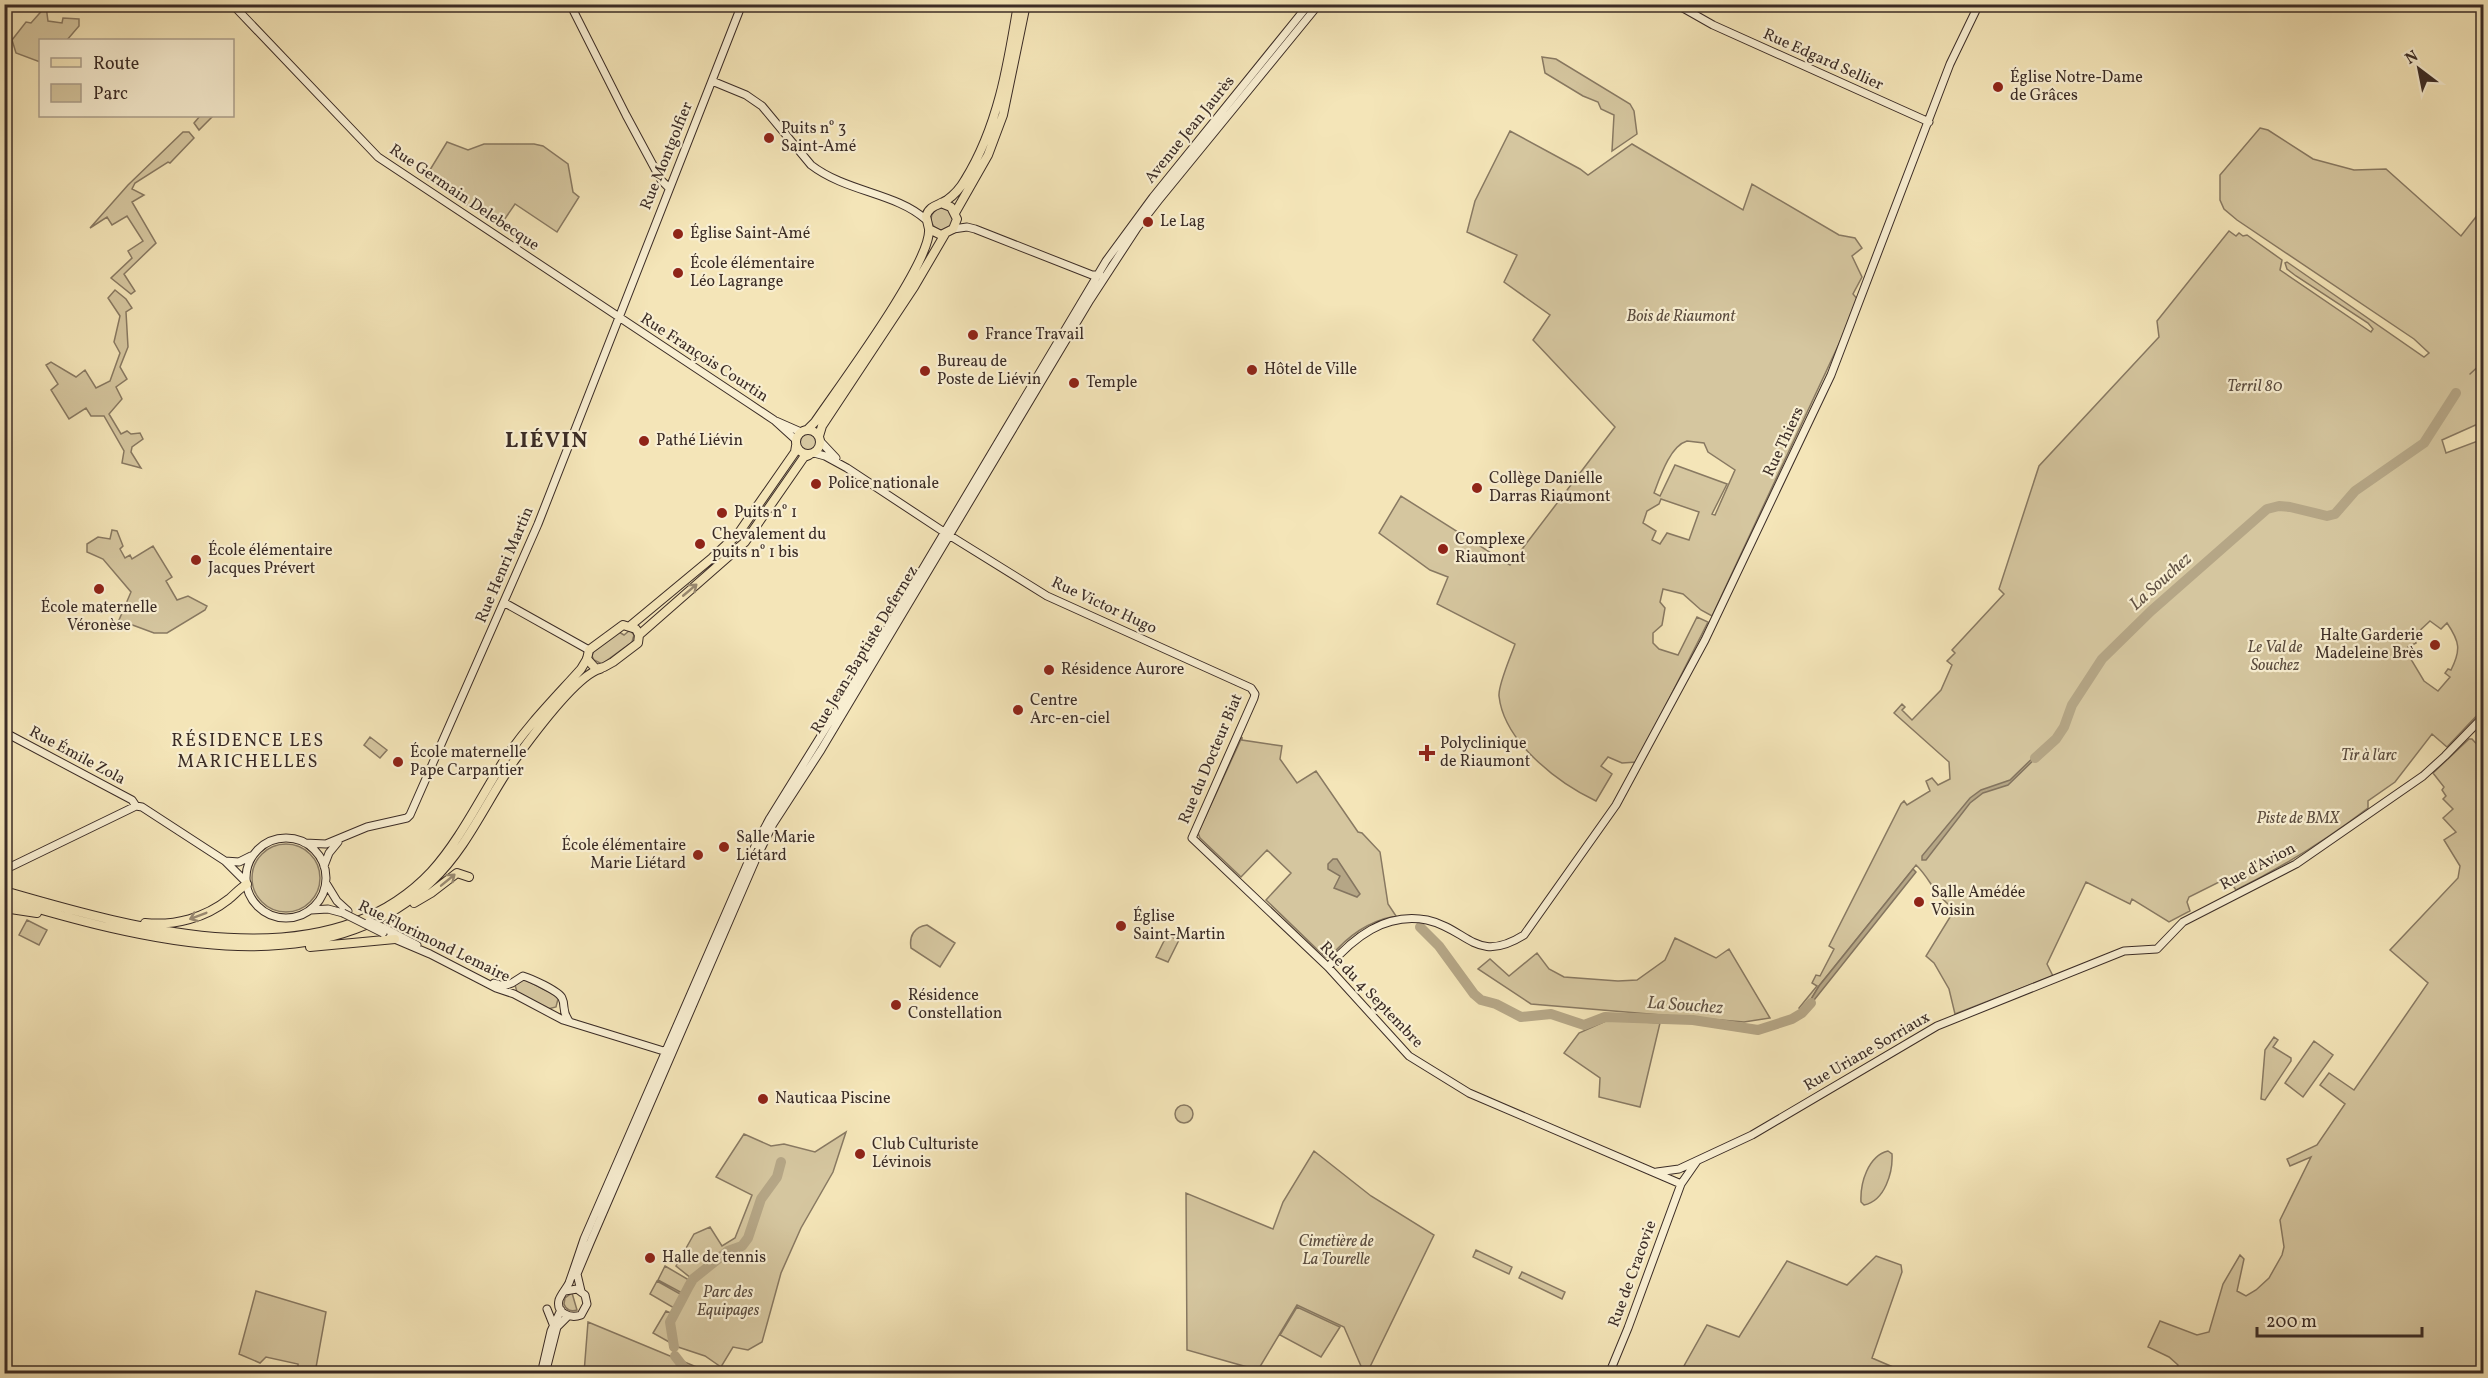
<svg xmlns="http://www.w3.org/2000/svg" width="2488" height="1378" viewBox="0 0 2488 1378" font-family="Vollkorn,serif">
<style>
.green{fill:#d5c69f;stroke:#887962;stroke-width:1.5;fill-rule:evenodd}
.water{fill:#b5a686;stroke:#847560;stroke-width:1.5}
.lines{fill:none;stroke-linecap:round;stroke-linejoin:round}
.stream{stroke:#847560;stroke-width:1.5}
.river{stroke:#b5a686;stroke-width:10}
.secondary-casing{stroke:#3b2c26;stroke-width:9}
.primary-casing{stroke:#3b2c26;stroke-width:10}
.highway-casing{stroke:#3b2c26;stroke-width:10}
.secondary{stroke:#f8eed1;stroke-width:7}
.primary{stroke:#f4e5b8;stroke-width:8}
.highway{stroke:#f4e5b8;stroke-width:8}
.secondary-bridge-casing{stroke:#3b2c26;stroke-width:9;stroke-linecap:butt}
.secondary-bridge{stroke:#f8eed1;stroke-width:7}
.oneway{stroke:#98886f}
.poi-dot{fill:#8f2418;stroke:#f8eed1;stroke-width:2}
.labels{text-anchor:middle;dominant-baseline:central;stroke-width:4.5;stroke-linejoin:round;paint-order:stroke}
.street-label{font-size:16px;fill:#3b2c26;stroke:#f8eed1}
.poi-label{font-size:16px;fill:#3b2c26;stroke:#f8eed1;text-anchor:start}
.park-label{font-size:16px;font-style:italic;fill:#5a4b3e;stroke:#f8eed1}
.water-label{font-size:18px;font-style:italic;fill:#605143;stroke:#f8eed1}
.neighbourhood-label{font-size:18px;letter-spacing:1.5px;fill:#3b2c26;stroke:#f8eed1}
.district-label{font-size:22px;font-weight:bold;letter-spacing:1.5px;fill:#3b2c26;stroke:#f8eed1}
</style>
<rect width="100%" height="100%" fill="#f4e5b8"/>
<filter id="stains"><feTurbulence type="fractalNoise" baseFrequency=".00333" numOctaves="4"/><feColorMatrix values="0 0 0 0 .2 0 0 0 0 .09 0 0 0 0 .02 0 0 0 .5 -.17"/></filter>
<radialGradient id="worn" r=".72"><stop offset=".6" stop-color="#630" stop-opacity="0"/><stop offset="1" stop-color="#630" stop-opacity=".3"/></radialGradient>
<!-- green -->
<path class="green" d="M46 6 48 21 62 23 63 18 79 19V26L67 40H40V62L16 53 12 40 26 22 31 23Z
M1542 57 1556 59 1630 104 1634 111 1637 134 1612 151 1614 115 1601 109 1598 102 1583 96 1545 73Z
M200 116H213L199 130 194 123Z
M2260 128 2268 130 2313 159 2354 170 2386 169 2461 236 2483 208V429L2480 423 2442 440 2446 453 2483 439V709L2447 747 2432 734 2395 782 2368 801V808C2326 840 2283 867 2236 890L2229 880 2225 879 2189 897 2187 902 2190 911 2169 922 2132 899 2130 904 2086 882 2047 964 2053 976 1955 1014 1949 989 1934 963 1926 956 1955 909C1934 896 1931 879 1916 865L1819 986 1807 1006 1801 1011 1799 1008 1817 986 1812 983 1816 975 1820 976 1834 949 1829 946 1901 804 1904 801 1907 805 1930 791 1926 781 1932 778 1938 785 1950 779 1949 762 1894 713 1902 704 1905 707 1902 710 1912 720 1941 690 1952 665 1947 661 1955 653 1952 650 2004 594 1999 589 2039 466 2159 337 2157 321 2229 231 2236 236 2239 233 2243 236 2247 235 2282 260 2280 270 2371 332 2373 329 2368 323 2296 276 2287 269 2285 263 2287 262 2424 357 2429 353 2414 339 2237 220 2224 209 2220 200V175ZM2430 621 2441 629 2447 623C2460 642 2461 650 2451 670L2448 669 2445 673 2450 677 2438 691 2424 681 2409 656 2413 653 2408 647 2416 643 2414 636Z
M1510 131 1580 169 1588 175 1632 144 1743 210 1752 184 1839 235 1855 238 1862 248 1852 256 1862 277 1853 294 1859 301 1712 616 1701 610 1683 594 1663 589 1660 602 1665 608 1662 625 1653 633V643L1659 649 1678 655 1697 617 1708 622 1637 762 1622 763 1608 757 1601 766 1612 774 1596 801C1558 783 1504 742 1499 696 1498 685 1511 656 1515 644L1437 604 1448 577 1430 570 1379 533 1401 496 1510 565 1615 427 1533 340 1550 315 1504 282 1517 255 1467 232 1475 201ZM1687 441 1704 443 1708 452 1735 470 1715 515 1712 514 1727 484 1675 465 1660 496 1654 493C1660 477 1670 446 1687 441ZM1661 499 1699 512 1689 540 1667 533 1660 544 1652 540 1656 531 1643 523 1647 511 1659 504Z
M183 132H189L194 138 170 163 168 162 135 183 132 189 144 195 132 202 156 243 124 274 135 291 131 294 111 278 132 258 128 251 143 241 127 216 112 225 107 217 90 228 128 185Z
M447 142 468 150 484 144H534L543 146 568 164 573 192 579 197 557 232 515 204 500 226 425 178Z
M931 219a11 11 0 1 1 22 0a11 11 0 1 1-22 0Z
M115 290 126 299 132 308 126 312 128 347 120 367 127 379 116 387 122 399 109 414 121 434 127 431 131 434 140 433 143 439 132 447 131 452 141 468 122 463 124 451 104 416H91L86 408 69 419 51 390 58 384 46 365 51 362 76 377 85 370 96 388 110 381 120 353 114 342 120 316 108 298Z
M799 442a9 9 0 1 1 18 0a9 9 0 1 1-18 0Z
M112 530 117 531 123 546 120 549 125 558 130 555 132 559 153 546 172 577 166 581 177 600 188 596 207 606 205 610 167 633H154L119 620 131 592 103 559 87 552V544L98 537 110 539Z
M630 630 634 635 632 642 602 664 594 660 592 656 594 650 619 632 624 635Z
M370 737 387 750 380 758 364 745Z
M1242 737V740L1282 746 1280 759 1297 783 1316 771 1358 832 1362 833 1380 852 1388 904 1396 916C1368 921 1348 936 1330 957H1325L1266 900 1291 873 1267 850 1241 877 1200 838 1198 833Z
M2469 739H2472L2484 752 2483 1373H2177L2178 1365 2169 1357 2148 1347 2160 1321 2197 1335 2209 1332 2223 1284 2240 1255 2244 1259 2237 1291 2246 1296 2256 1290 2269 1278 2282 1255 2284 1247 2280 1220 2311 1157 2290 1166 2287 1159 2317 1145 2345 1104 2320 1085 2329 1073 2354 1090 2428 983 2390 950 2458 878 2460 866 2444 840 2456 832 2443 818 2453 809 2443 799 2446 796 2442 790 2444 787 2433 773Z
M252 878a34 34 0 1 1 68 0a34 34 0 1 1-68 0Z
M27 920 47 930 39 945 19 935Z
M927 925 955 943 940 967 911 948C909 936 914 927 927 925Z
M1167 935 1179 940 1168 962 1156 957Z
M1675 938 1716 958 1729 949 1770 1018 1744 1022 1531 1004 1478 969 1490 959 1509 976 1537 953 1549 969 1564 977 1618 981 1637 980 1665 960Z
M524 979 555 995 558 999 556 1007 548 1009 517 992 515 985Z
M1608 1020 1660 1023 1640 1107 1599 1097 1600 1078 1564 1053 1579 1033Z
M2274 1037 2278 1040 2273 1047 2291 1058V1061L2265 1100 2261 1099 2265 1050Z
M2314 1041 2333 1055 2303 1097 2285 1083Z
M1175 1114a9 9 0 1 1 18 0a9 9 0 1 1-18 0Z
M846 1132 833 1172 801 1228 781 1273 762 1342 748 1350 733 1347 721 1367 705 1356 678 1347 653 1333 666 1311 673 1314 692 1279 676 1266 694 1234 710 1227 722 1246 735 1238 752 1195 716 1177 744 1134 771 1146 784 1144 815 1152Z
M1314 1151 1371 1196 1434 1235 1367 1373H1364L1344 1327 1297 1305 1258 1370 1187 1350 1186 1193 1273 1229 1283 1202Z
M1888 1151 1892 1154C1893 1172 1885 1201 1864 1205L1861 1202C1860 1183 1868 1156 1888 1151Z
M1476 1250 1512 1267 1509 1274 1473 1257Z
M1876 1256 1901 1265 1902 1272 1872 1358 1907 1373H1680L1707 1325 1739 1337 1787 1261 1847 1285Z
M665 1266 689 1280 682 1293 658 1280Z
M1522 1272 1565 1292 1562 1299 1519 1278Z
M657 1281 682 1295 674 1308 650 1294Z
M256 1291 326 1312 315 1373H298V1364L266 1357 260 1363 239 1354Z
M572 1293 577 1310C571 1312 566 1310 564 1304L565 1298Z
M1297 1307 1340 1327 1321 1357 1280 1335Z
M588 1322 699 1368 698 1373H584Z"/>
<!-- water -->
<path class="water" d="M2044 747 2045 749 2008 785 1983 793 1970 803 1926 860H1922V856L1970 798 1981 790 2010 780Z
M1333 859H1337L1360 894 1357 897 1334 888 1340 876 1328 869V864Z
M1913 869 1916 872 1803 1014 1801 1011 1807 1006 1819 986Z"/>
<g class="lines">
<!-- stream -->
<path class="stream" d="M2470 374 2484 361"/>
<!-- river -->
<path class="river" d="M2035 758 2056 739 2064 727 2072 705 2102 659 2151 611 2267 509 2279 506 2290 507 2327 516 2335 514 2355 491 2424 443 2456 393
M1420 927 1439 946 1474 994 1481 1000 1496 1004 1521 1017 1551 1014 1584 1025 1605 1017 1693 1020 1758 1030 1792 1019 1802 1013 1811 1003
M674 1347 670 1322 689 1286 693 1279 728 1251 742 1246 748 1238 761 1199 777 1177 781 1162
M675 1356 689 1374"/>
<!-- secondary casing -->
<g class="secondary-casing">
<path id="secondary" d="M232 4 378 157 747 402 774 420 796 440
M570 4 626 115 661 180 668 187
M1676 4 1713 25 1929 122
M712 81 746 95 762 106 811 165C846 192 896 193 925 219
M953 229 967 227 975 229 1092 275H1100
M776 421 801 432
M821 442 836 458
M814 453 825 456 847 468 944 532 1047 596 1251 688 1255 694 1254 698 1192 838 1328 967 1409 1056 1469 1093 1681 1184
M505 603 589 650
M4 732 132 800 136 806 142 807 225 861 246 882
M246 878a40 40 0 1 1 80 0a40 40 0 1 1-80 0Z
M305 843 326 844 367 827 407 818 410 815 538 524 742 4
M225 861 239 862 251 856
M324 866 329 853 338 842
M4 870 136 806
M326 883 337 901 348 911
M311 910 328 909 343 913
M388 930 417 945
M390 937 430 954 496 988 514 994 563 1020 670 1053
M1328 967C1353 938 1385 912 1427 920 1468 929 1476 965 1524 935L1616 805 1705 640 1831 375 1950 64 1979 4
M494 983 504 986 512 983
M512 983 523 976C530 978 559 991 562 998 566 1006 561 1010 569 1021
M1657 1172 1679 1169 1752 1135 1937 1026 2124 951 2157 949 2183 922 2296 864 2423 776 2445 756 2484 716
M565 1291 577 1289 585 1295 587 1304 581 1315C570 1319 556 1313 559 1300 561 1294 566 1289 569 1283 574 1269 579 1254 584 1239L756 844 770 818 878 644 1106 261 1153 197 1309 4
M581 1291 577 1274 590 1243 755 861 773 824 821 750 1090 300 1137 228 1158 201 1319 4
M547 1309 553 1324
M541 1374 551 1331 561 1310
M545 1374 557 1327 568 1316
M1609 1374 1628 1328 1681 1184 1697 1161"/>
</g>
<!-- primary casing -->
<g class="primary-casing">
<path id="primary" d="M941 203 951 207 957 219 953 229 941 235 929 229 926 216C930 205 938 206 947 200 954 195 961 187 965 180 998 127 1008 65 1018 4
M955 213 988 155 1003 115 1026 4
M796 442a12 12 0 1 1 24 0a12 12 0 1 1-24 0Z
M807 430 815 422C838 388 932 262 929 229
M819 436 822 426 914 287 945 234
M623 625 636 629 639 635 638 643 613 662 604 667 596 669 587 659 589 650Z
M630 626 712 558 738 534 795 452 796 446
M639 635 745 542 804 457 809 455"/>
</g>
<!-- highway casing -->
<g class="highway-casing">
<path id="highway" d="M4 891C132 928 325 985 431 872 461 839 481 796 505 759 527 726 555 698 581 669L587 659
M4 899C136 938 321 990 432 881 467 848 487 800 514 761 530 739 575 676 600 669
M414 903 431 893 457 873 469 877
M4 908 37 913
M145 923C175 926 205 918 229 899 235 894 240 888 247 884
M310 947 395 939"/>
</g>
<!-- secondary -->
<use href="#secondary" class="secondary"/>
<!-- primary -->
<use href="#primary" class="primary"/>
<!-- highway -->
<use href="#highway" class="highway"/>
<!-- secondary-bridge casing -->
<g class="secondary-bridge-casing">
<path id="secondary-bridge" d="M343 913 383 933
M369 921 388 930"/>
</g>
<!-- secondary-bridge -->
<use href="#secondary-bridge" class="secondary-bridge"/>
</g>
<!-- one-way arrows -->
<defs><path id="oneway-shaft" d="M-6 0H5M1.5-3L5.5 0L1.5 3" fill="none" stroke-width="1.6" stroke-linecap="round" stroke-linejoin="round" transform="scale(1.5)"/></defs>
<g class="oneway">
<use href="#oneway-shaft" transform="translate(690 590) rotate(-40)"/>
<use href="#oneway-shaft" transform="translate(448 880) rotate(-39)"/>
<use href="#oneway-shaft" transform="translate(198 916) rotate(159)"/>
</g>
<!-- markers -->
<g class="poi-dot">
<circle cx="1998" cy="87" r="6"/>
<circle cx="769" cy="138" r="6"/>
<circle cx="1148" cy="222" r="6"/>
<circle cx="678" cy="234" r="6"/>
<circle cx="678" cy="273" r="6"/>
<circle cx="973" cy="335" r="6"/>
<circle cx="1252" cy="370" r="6"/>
<circle cx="925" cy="371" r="6"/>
<circle cx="1074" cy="383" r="6"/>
<circle cx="644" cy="441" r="6"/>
<circle cx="816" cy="484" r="6"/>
<circle cx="1477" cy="488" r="6"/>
<circle cx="722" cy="513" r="6"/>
<circle cx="700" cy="544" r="6"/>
<circle cx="1443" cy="549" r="6"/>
<circle cx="196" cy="560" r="6"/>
<circle cx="99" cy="589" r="6"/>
<circle cx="2435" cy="645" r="6"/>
<circle cx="1049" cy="670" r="6"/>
<circle cx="1018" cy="710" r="6"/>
<path d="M1424 744h6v6h6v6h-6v6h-6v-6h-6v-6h6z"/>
<circle cx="398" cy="762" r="6"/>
<circle cx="724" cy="847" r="6"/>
<circle cx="698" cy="855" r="6"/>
<circle cx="1919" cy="902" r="6"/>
<circle cx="1121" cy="926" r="6"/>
<circle cx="896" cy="1005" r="6"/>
<circle cx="763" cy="1099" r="6"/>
<circle cx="860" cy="1154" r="6"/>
<circle cx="650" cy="1258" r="6"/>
</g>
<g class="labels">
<!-- street labels -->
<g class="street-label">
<text transform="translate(1823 60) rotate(24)">Rue Edgard Sellier</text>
<text transform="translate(1190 130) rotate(-51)">Avenue Jean Jaurès</text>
<text transform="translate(667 156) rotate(-68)">Rue Montgolfier</text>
<text transform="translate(464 198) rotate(34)">Rue Germain Delebecque</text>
<text transform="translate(704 358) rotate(33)">Rue François Courtin</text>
<text transform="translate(1784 442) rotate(-65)">Rue Thiers</text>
<text transform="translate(505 565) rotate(-67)">Rue Henri Martin</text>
<text transform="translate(1104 606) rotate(25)">Rue Victor Hugo</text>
<text transform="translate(865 650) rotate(-59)">Rue Jean-Baptiste Defernez</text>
<text transform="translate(77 756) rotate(28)">Rue Émile Zola</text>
<text transform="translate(1211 759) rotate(-67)">Rue du Docteur Biat</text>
<text transform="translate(2258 867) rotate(-28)">Rue d'Avion</text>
<text transform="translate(434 942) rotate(26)">Rue Florimond Lemaire</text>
<text transform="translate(1371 995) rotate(46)">Rue du 4 Septembre</text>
<text transform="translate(1867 1052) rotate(-30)">Rue Uriane Sorriaux</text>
<text transform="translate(1633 1274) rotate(-70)">Rue de Cracovie</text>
</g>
<!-- poi labels -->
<g class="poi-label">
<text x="2010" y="78">Église Notre-Dame<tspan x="2010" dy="18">de Grâces</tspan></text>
<text x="781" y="129">Puits n° 3<tspan x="781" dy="18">Saint-Amé</tspan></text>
<text x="1160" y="222">Le Lag</text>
<text x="690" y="234">Église Saint-Amé</text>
<text x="690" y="264">École élémentaire<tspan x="690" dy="18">Léo Lagrange</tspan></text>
<text x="985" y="335">France Travail</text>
<text x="937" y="362">Bureau de<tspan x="937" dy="18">Poste de Liévin</tspan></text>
<text x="1264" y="370">Hôtel de Ville</text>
<text x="1086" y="383">Temple</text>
<text x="656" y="441">Pathé Liévin</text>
<text x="1489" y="479">Collège Danielle<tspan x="1489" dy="18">Darras Riaumont</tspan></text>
<text x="828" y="484">Police nationale</text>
<text x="734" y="513">Puits n° 1</text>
<text x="712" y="535">Chevalement du<tspan x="712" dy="18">puits n° 1 bis</tspan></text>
<text x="1455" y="540">Complexe<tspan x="1455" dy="18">Riaumont</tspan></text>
<text x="208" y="551">École élémentaire<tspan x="208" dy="18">Jacques Prévert</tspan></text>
<text x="99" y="608" text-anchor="middle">École maternelle<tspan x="99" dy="18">Véronèse</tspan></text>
<text x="2423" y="636" text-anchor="end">Halte Garderie<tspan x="2423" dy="18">Madeleine Brès</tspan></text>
<text x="1061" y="670">Résidence Aurore</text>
<text x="1030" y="701">Centre<tspan x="1030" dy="18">Arc-en-ciel</tspan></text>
<text x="1440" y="744">Polyclinique<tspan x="1440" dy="18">de Riaumont</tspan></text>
<text x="410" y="753">École maternelle<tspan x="410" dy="18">Pape Carpantier</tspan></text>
<text x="736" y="838">Salle Marie<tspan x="736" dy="18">Liétard</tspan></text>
<text x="686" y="846" text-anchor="end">École élémentaire<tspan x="686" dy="18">Marie Liétard</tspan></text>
<text x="1931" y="893">Salle Amédée<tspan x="1931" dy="18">Voisin</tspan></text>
<text x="1133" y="917">Église<tspan x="1133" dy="18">Saint-Martin</tspan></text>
<text x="908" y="996">Résidence<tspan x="908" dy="18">Constellation</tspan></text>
<text x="775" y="1099">Nauticaa Piscine</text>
<text x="872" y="1145">Club Culturiste<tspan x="872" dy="18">Lévinois</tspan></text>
<text x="662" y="1258">Halle de tennis</text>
</g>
<!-- park labels -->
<g class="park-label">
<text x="1681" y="317">Bois de Riaumont</text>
<text x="2255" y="387">Terril 80</text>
<text x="2275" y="648">Le Val de<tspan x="2275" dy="18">Souchez</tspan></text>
<text x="2369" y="756">Tir à l'arc</text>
<text x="2298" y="819">Piste de BMX</text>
<text x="1336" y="1242">Cimetière de<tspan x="1336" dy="18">La Tourelle</tspan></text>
<text x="728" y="1293">Parc des<tspan x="728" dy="18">Equipages</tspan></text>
</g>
<!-- water labels -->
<g class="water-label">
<text transform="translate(2161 582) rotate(-42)">La Souchez</text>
<text transform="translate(1685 1006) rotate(4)">La Souchez</text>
</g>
<!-- neighbourhood labels -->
<g class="neighbourhood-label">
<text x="248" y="741">RÉSIDENCE LES<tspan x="248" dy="21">MARICHELLES</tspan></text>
</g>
<!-- district labels -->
<g class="district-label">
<text x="547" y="441">LIÉVIN</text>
</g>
</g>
<!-- margin -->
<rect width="2488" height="1378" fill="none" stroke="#f4e5b8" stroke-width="24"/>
<rect x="6" y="6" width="2476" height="1366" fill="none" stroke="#3b2c26" stroke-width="3"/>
<rect x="12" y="12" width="2464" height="1354" fill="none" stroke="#3b2c26" stroke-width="1.5"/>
<!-- legend -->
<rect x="39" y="39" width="195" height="78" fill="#f8eed1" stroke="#aca08d" stroke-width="1.5"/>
<rect x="51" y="58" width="30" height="9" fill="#f4e5b8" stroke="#aca08d" stroke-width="1.5"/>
<text x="93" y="69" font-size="18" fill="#3b2c26">Route</text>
<rect x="51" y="84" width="30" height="18" fill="#d5c69f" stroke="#aca08d" stroke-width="1.5"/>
<text x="93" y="99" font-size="18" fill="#3b2c26">Parc</text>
<!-- north arrow -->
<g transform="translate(2419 69) rotate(328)" stroke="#f8eed1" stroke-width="4.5" paint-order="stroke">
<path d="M0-4.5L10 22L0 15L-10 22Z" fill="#3b2c26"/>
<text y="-9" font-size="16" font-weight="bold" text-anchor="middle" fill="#3b2c26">N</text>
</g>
<!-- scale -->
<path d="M2257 1327v9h165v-9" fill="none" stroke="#3b2c26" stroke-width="3"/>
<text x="2266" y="1327" font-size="18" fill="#3b2c26" stroke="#f8eed1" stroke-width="4.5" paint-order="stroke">200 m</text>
<rect width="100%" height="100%" filter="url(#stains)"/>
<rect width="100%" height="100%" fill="url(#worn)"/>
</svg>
